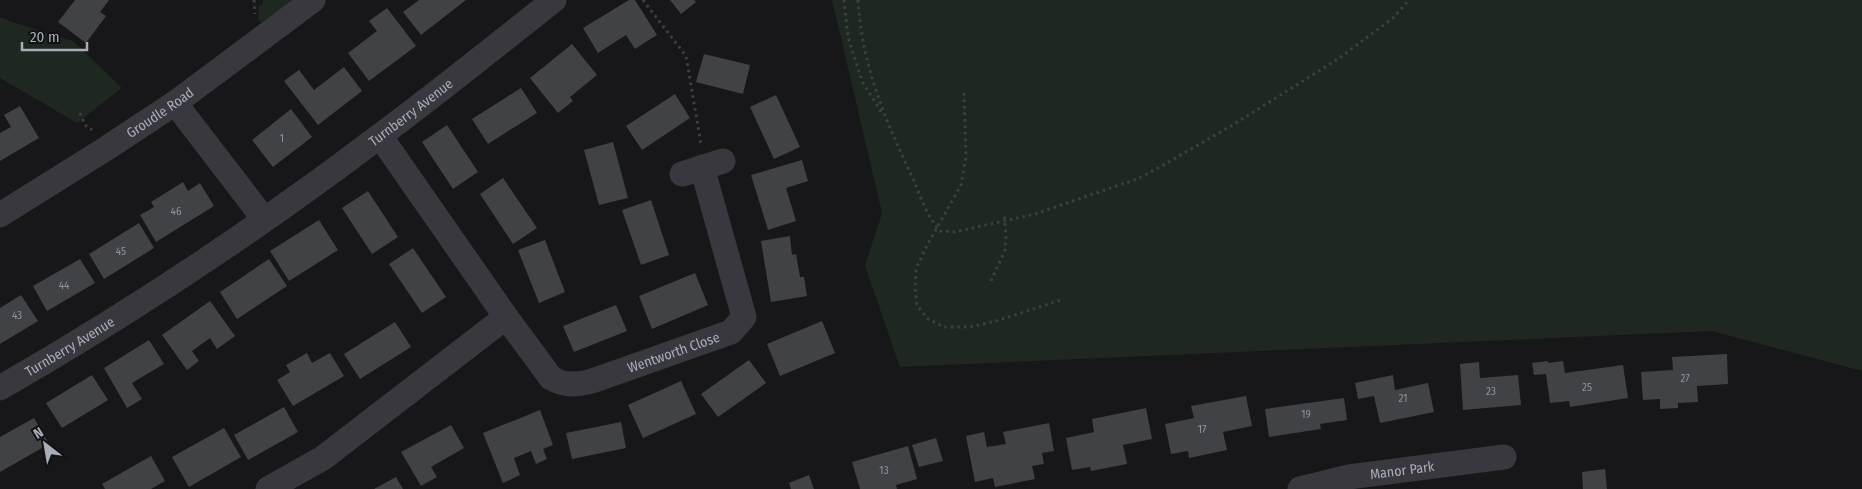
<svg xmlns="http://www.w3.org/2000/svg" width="1862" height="489" viewBox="0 0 1862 489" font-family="'Fira Sans Condensed',sans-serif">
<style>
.green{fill:#1e2720}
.building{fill:#414246}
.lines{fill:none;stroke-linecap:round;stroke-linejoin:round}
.path{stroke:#3e3f45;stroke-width:3;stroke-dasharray:2.5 4;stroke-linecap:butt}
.street{stroke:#38383e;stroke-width:25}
.labels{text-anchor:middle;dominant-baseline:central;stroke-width:4;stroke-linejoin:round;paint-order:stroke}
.number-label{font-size:11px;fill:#8e929c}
.street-label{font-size:14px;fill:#a8adb9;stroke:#121214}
</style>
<rect width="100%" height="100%" fill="#171719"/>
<!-- green -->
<path class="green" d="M263 0H293L261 23 258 19 259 6 263 4Z
M832 0H1862V371L1712 331 900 367 865 266 882 213Z
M0 17 12 22 73 41 122 88 77 123 0 78Z"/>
<!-- building -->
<path class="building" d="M75 0H109L100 12 106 16 86 43 58 22Z
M419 0H466L421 35 403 12Z
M629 0H635L657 35 635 49 626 35 598 53 583 28Z
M670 0H694L696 2 681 14Z
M387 8 416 46 369 81 348 53 377 31 369 21Z
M572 44 597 75 570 97 573 101 558 113 530 78Z
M704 54 750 65 743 94 696 82Z
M344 67 362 91 318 125 284 81 299 70 314 90Z
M521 88 537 113 488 144 472 119Z
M675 94 690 118 642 150 626 126Z
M776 95 800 147 774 159 750 107Z
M20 106 39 138 0 161V133L11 127 4 115Z
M291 109 312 137 273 167 252 140Z
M447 125 478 172 453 189 422 142Z
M613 142 628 198 599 205 584 150Z
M802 160 808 181 786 188 796 221 768 230 751 175Z
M503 178 537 228 513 244 480 194Z
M183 182 188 191 200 183 214 206 156 242 140 215 154 207 151 202Z
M368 191 398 237 372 254 342 208Z
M651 200 669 255 641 265 622 210Z
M319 220 338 250 289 281 270 251Z
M139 223 154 248 104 279 89 254Z
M790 236 792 255 796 254 800 277H804L807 296 771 302 761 241Z
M545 240 565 292 539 303 518 250Z
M413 248 446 297 422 313 389 264Z
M80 259 95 283 47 311 33 286Z
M269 259 287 286 237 319 220 292Z
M695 273 708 305 652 329 639 296Z
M21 295 38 321 0 344V308Z
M210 301 235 336 217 349 210 338 192 351 199 361 187 370 162 335Z
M616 305 627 331 574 352 563 326Z
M822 321 835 353 780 376 767 344Z
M395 322 411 347 360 379 344 354Z
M149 340 164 364 132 383 142 399 127 408 104 368Z
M307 353 312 363 330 353 344 376 293 406 277 380 290 372 286 365Z
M1727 354 1728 384 1697 386 1698 402 1678 403V408L1660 409V399L1643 400 1641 372 1673 370 1672 357Z
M749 360 766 383 718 417 701 394Z
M1548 361V363L1563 361 1565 373 1623 365 1628 398 1570 407 1569 401 1550 403 1546 374 1534 375 1532 363Z
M1479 362 1480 378 1518 375 1521 405 1463 410 1460 364Z
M92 375 108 400 62 428 46 403Z
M1393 375 1395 390 1428 383 1434 412 1380 423 1374 396 1358 399 1355 383Z
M681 381 696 414 643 438 628 405Z
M1246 396 1252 426 1223 432 1227 450 1189 458 1188 451 1171 454 1165 424 1194 418 1191 406Z
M1344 398 1347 420 1320 424 1321 429 1269 437 1265 409Z
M284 407 298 432 248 460 234 435Z
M1146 408 1152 439 1123 445 1127 464 1091 471 1090 467 1072 470 1066 438 1094 432 1092 419Z
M540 410 553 445 543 449 547 459 536 464 531 451 514 458 520 475 503 483 483 433Z
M34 418 49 444 0 472V437Z
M621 422 626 448 572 459 566 433Z
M1049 423 1054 451 1042 453 1044 464 1032 466 1035 479 995 487 993 478 975 482 966 436 984 432 987 447 1006 444 1003 432Z
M451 425 464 448 431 467 437 477 421 486 401 452Z
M224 428 241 457 189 487 172 457Z
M936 438 943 461 919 467 912 445Z
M908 446 917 479 896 485 897 489H860L852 462Z
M151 456 165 481 151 489H105L102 484Z
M1605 469 1607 489H1583L1582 472Z
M809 475 814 489H791L789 483Z
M396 477 403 489H374Z"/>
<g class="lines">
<!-- path -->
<path class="path" d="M254 0 255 14
M643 0 686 56 701 144
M844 0 848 37 862 81 882 113
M858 0C862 67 886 121 914 181 921 198 928 218 940 231L955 232 1035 214 1137 179 1160 167 1231 126 1338 59 1393 18 1409 0
M964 93 966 157 961 185 925 249 916 269 915 289 917 305 928 319 944 327H970L996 321 1064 299
M80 113 85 125 92 130
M991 281 1005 250 1006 235 1004 213"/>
<!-- street -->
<g class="street">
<path d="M175 103 264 219"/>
<path id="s1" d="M380 136 506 317 551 378C565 386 577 385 592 381L731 332 744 317 702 167"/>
<path d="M682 174 723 161"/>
<path id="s2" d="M0 215 107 148 175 103 313 0"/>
<path id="s3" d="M0 388C132 312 260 227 381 135 440 91 497 45 554 0"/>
<path d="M268 489 323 458 506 317"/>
<path id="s4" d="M1300 489 1349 477 1504 457"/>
</g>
</g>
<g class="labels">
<!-- number labels -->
<g class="number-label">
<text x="282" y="138">1</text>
<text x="176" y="211">46</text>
<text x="121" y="251">45</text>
<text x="64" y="285">44</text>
<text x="17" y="315">43</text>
<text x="1685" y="378">27</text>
<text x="1587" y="387">25</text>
<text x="1491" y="391">23</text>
<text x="1403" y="398">21</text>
<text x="1306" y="414">19</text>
<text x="1202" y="429">17</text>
<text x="884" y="470">13</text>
</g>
<!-- street labels -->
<g class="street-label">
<text stroke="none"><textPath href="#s2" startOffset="190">Groudle Road</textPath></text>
<text stroke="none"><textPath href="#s3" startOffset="495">Turnberry Avenue</textPath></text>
<text stroke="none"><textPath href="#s3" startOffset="81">Turnberry Avenue</textPath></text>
<text stroke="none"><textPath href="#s1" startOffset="425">Wentworth Close</textPath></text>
<text stroke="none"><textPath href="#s4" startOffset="104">Manor Park</textPath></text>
</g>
</g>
<!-- north arrow -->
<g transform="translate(45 444) rotate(329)" stroke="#121214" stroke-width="4" paint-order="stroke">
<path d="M0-4L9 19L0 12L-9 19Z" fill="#a8adb9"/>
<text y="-8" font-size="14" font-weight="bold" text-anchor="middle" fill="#a8adb9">N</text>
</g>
<!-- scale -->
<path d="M22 42v8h65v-8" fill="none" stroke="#a8adb9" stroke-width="2.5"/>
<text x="30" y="42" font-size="15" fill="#a8adb9" stroke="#121214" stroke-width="4" paint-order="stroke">20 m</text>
</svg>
